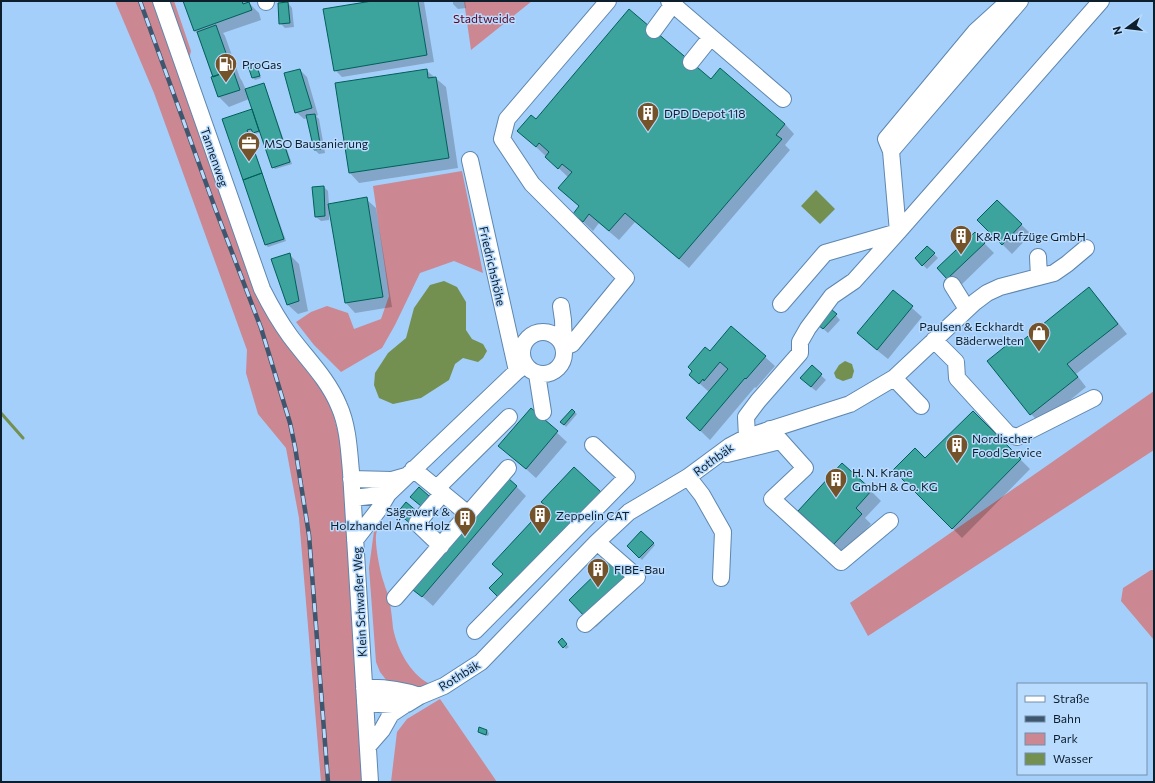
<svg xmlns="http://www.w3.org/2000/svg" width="1155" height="783" viewBox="0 0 1155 783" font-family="Commissioner,sans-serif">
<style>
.green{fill:#cb8792}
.water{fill:#739051}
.shadow{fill:#0003}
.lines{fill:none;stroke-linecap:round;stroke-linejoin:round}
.stream{stroke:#739051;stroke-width:3}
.building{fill:#3ca49d;stroke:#015f5a}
.minor-casing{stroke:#5e86ae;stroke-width:18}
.minor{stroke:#fff;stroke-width:16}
.rail-casing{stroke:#3e576f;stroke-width:4.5}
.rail{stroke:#b9dbfe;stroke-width:3;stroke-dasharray:9;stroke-linecap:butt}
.labels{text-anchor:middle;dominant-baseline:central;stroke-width:3;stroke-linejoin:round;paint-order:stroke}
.park-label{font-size:12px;fill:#5d0022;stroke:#b9dbfe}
.poi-label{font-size:12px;fill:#0d1e2d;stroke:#b9dbfe;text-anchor:start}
.street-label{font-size:12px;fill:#0d1e2d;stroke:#b9dbfe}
</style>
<rect width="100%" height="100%" fill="#a4cffa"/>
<!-- green -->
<path class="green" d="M115 1H174L191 51 184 80 235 227 326 393C333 413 339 432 342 453L365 782H321L299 518 286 448 258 414 246 373 247 350 154 93Z
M464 1H532L471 50Z
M462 171 483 273 454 261 420 273 395 325 382 348 341 372 314 345 296 322 311 312 327 306 348 313 354 329 381 319 389 296 373 186Z
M1154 391V450L868 636 850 603Z
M385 510 386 513C382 520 377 527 376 535 375 546 380 572 384 583 385 588 388 593 389 598 391 608 392 618 393 628 397 649 410 673 428 683L426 687 405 689 387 681 380 672 376 662 369 568 374 531 377 523Z
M1151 570H1154V640L1121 601 1123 588Z
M440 699 497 782H391L397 732 407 719Z"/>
<!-- water -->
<path class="water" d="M816 190 835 209 820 224 801 206Z
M444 281 457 287 466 302V330L472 339 483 344 487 351 483 358 478 362 463 358 455 364 449 380 421 398 393 404 379 398 374 385 375 373 388 353 406 338 414 308 430 285Z
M845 361 852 364 854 371 852 378 843 381 836 378 834 373 839 365Z"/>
<!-- shadow -->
<path class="shadow" d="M184 1H247L259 13 261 20 223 33 225 36 240 78 242 81 246 90 263 84 265 86 292 164 275 169 273 167 261 132 256 134 253 131 248 132 286 241 268 247 266 245 223 119 253 109 249 99 229 107 219 97 198 34 194 30Z
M378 1 424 2 434 62 342 77 335 70Z
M453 1H465L466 8 458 9 453 4Z
M288 3 292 8 294 27 285 28 280 23Z
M255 64 257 66 261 78 255 80 253 78 249 67Z
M300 70 307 77 318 115 316 116 319 119 325 153 319 154 315 150 308 118 304 119 296 112Z
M426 70 446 87 458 168 359 183 350 173Z
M711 80 785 124 794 134 785 145 790 150 689 268 635 222 619 240 599 223 593 231 575 214 580 207 559 188 568 177 519 131 536 121Z
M324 187 328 191 329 205 366 199 376 208 392 307 355 313 346 303 330 208H329V220L321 221 316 217Z
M997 201 1031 234 1012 254 978 220Z
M975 234 994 253 958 288 939 268Z
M927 247 938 258 927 269 916 258Z
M289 254 299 264 308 311 298 314 288 305Z
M1089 289 1098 298 1127 334 1076 374 1086 387 1041 424 1031 414 989 361 1017 346Z
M893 291 922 317 888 359 868 343Z
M832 311 840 320 828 333 819 325Z
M710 353 765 357 775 366 756 388 755 387 710 440 687 418 709 392 690 375Z
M812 367 826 380 816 391 806 383Z
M531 409 567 442 536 478 500 446Z
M572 410 577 414 566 427 562 422Z
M973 412 1030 469 962 538 895 470 925 460Z
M516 486 526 496 433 606 415 590Z
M871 491 881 501 865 518 871 524 844 553 809 521Z
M610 502 511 608 500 598Z
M641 532 655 545 642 560 628 546Z
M610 562 637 588 596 627 570 600Z
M562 640 569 647 566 649 559 642Z
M480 729 487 731 489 733 488 736 481 734 479 732Z"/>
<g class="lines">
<!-- stream -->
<path class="stream" d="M1 413 23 438"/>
</g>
<!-- building -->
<path class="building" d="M183 1H242L243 4 249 2 252 10 194 31Z
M372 1H418L427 55 334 71 323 9Z
M288 2 290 23 279 24 278 3Z
M629 9 711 79 720 68 785 124 776 135 782 139 679 259 625 213 609 231 589 214 583 222 573 214 579 206 558 188 572 172 562 164 558 169 545 157 549 152 539 143 536 147 517 131 531 115 536 119Z
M216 25 232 70 213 77 197 32Z
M256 63 260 76 252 78 248 66Z
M300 69 312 108 295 113 284 73Z
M427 69 428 78 436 77 449 158 349 173 335 83Z
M232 70H233L240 90 218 97 211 77Z
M264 83 290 162 272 168 245 89Z
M252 109 259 131 253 133 251 129 247 130 262 173 243 180 222 119Z
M315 114 321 149 314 150 306 115Z
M262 173 284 239 265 245 243 180Z
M324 186 325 216 315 217 312 187Z
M367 197 383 297 345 303 328 204Z
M997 200 1022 224 1002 245 977 220Z
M975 232 985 243 947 279 937 268Z
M927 246 935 253 922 266 915 258Z
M290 253 299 301 287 305 271 259Z
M1089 287 1118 324 1067 364 1078 377 1030 415 987 361 1013 340 1017 345Z
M893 290 913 306 877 350 857 333Z
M832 310 837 314 823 329 818 325Z
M731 326 766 356 746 379 745 378 700 431 686 418 728 369 720 362 704 381 703 379 699 384 689 375 692 371 688 367 705 347 710 351Z
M812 365 822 374 811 387 800 378Z
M531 408 558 431 526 469 498 446Z
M572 409 575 412 564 425 560 422Z
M973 411 1021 459 952 529 893 470 915 448 925 458Z
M842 463 872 490 856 508 862 514 834 544 798 511Z
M574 467 601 492 500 599 489 588 503 574 492 564 546 506 541 502Z
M508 478 517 486 422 597 413 590Z
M419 487 429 496 421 506 410 497Z
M406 502 419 513 410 523 397 513Z
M641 531 654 543 639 558 627 546Z
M610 560 628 578 586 618 569 600Z
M562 638 567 644 563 648 558 642Z
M479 727 487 730 486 735 478 732Z"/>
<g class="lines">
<!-- minor casing -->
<g class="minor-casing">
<path id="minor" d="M161 1 262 289C270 305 279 321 290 336 307 359 328 379 339 406 348 426 349 450 351 472L370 782
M266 1V2
M669 1 783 99
M654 30 673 4
M691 62 711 37
M891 151 1020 1
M470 160 517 371
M1038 257 1039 277
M952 285 967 309
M781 304 825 253 898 232 1101 1
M561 306 563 320 564 347 572 344 626 278 532 184 502 139 507 119 608 1
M522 353a21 21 0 1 1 42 0a21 21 0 1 1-42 0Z
M934 340 956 362 957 378 1008 434 1017 437 1094 398
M537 374 543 412
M894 378 921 406
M770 429 805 468 772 499 841 562 890 521
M747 437 746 417 758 401 800 353V342L808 328 832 296 854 281 898 232 891 151 886 139 975 32 1009 1
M727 454 780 441
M413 469 468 514
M688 477 702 495 723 532 721 578
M351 479 392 480 406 476
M437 488 509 417
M353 498 388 494 517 371 525 365
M355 540 379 509 388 494
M441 546 417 523 443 493
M395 598 508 468
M585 624 637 577 597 542
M475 631 627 477 593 445
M364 688C383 687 402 690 420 696
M365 703 393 705 407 704 420 696 444 686 481 662 597 542 629 512 688 477 730 446 747 437 850 404 894 378 975 302 987 293 1000 287 1054 273 1067 264 1086 248
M368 746 382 730 391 714 406 704"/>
</g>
<!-- minor -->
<use href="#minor" class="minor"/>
<!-- rail casing -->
<g class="rail-casing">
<path id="rail" d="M140 1 215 208 261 328 290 423 295 447 309 535 328 782"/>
</g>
<!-- rail -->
<use href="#rail" class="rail"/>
</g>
<!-- icons -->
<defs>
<g id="fuel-pin" transform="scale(1.15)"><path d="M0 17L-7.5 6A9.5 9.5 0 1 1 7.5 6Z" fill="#74522a" stroke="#b9dbfe"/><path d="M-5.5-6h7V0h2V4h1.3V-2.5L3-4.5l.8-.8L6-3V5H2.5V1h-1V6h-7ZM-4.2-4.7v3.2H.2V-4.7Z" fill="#fff"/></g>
<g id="building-pin" transform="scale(1.15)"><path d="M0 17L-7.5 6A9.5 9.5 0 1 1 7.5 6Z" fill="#74522a" stroke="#b9dbfe"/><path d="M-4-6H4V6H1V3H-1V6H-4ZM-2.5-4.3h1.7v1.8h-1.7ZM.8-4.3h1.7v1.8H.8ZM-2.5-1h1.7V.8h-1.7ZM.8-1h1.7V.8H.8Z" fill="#fff"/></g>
<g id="office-pin" transform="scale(1.15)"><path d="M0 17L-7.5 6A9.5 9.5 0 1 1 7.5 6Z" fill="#74522a" stroke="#b9dbfe"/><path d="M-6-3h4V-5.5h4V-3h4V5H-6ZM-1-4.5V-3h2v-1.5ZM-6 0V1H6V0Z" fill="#fff"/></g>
<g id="shop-pin" transform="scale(1.15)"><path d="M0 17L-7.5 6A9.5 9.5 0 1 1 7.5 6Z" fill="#74522a" stroke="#b9dbfe"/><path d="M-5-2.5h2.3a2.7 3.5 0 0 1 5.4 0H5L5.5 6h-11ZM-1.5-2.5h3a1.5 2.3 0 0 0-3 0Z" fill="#fff"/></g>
</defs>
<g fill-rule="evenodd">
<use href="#fuel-pin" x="226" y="64"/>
<use href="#building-pin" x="648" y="113"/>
<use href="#office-pin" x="249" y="143"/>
<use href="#building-pin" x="961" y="236"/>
<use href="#shop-pin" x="1039" y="333"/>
<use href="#building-pin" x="957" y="445"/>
<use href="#building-pin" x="836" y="479"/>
<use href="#building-pin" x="540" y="515"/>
<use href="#building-pin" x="465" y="518"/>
<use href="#building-pin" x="598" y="569"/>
</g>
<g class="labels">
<!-- park labels -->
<g class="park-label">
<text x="484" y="18">Stadtweide</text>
</g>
<!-- poi labels -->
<g class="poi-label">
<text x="242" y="64">ProGas</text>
<text x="664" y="113">DPD Depot 118</text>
<text x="264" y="143">MSO Bausanierung</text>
<text x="976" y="236">K&amp;R Aufzüge GmbH</text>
<text x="1024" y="326" text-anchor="end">Paulsen &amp; Eckhardt<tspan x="1024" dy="14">Bäderwelten</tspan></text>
<text x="972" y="438">Nordischer<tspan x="972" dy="14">Food Service</tspan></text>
<text x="852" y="472">H. N. Krane<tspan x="852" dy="14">GmbH &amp; Co. KG</tspan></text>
<text x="450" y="511" text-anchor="end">Sägewerk &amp;<tspan x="450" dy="14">Holzhandel Änne Holz</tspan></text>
<text x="556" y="515">Zeppelin CAT</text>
<text x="614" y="569">FIBE-Bau</text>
</g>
<!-- street labels -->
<g class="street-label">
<text transform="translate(215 157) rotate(71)">Tannenweg</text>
<text transform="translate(493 266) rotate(77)">Friedrichshöhe</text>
<text transform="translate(713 459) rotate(-36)">Rothbäk</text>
<text transform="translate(359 602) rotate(-93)">Klein Schwaßer Weg</text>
<text transform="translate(459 675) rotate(-32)">Rothbäk</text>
</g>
</g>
<!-- border -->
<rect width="1155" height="783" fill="none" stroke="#0d1e2d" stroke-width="4"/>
<!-- legend -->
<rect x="1017" y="683" width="130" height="92" fill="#b9dbfe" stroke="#748faa"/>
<rect x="1025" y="696" width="20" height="6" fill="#ffffff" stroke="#748faa"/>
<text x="1053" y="703" font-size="12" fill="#0d1e2d">Straße</text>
<rect x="1025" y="716" width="20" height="6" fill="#3e576f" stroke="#748faa"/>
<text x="1053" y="723" font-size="12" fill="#0d1e2d">Bahn</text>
<rect x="1025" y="733" width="20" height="12" fill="#cb8792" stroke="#748faa"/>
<text x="1053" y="743" font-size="12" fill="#0d1e2d">Park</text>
<rect x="1025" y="753" width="20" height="12" fill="#739051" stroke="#748faa"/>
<text x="1053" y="763" font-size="12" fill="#0d1e2d">Wasser</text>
<!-- north arrow -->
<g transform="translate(1127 28) rotate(255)" stroke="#b9dbfe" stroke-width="3" paint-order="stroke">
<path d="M0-3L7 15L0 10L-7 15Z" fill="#0d1e2d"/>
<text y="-6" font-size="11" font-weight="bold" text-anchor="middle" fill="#0d1e2d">N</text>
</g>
</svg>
